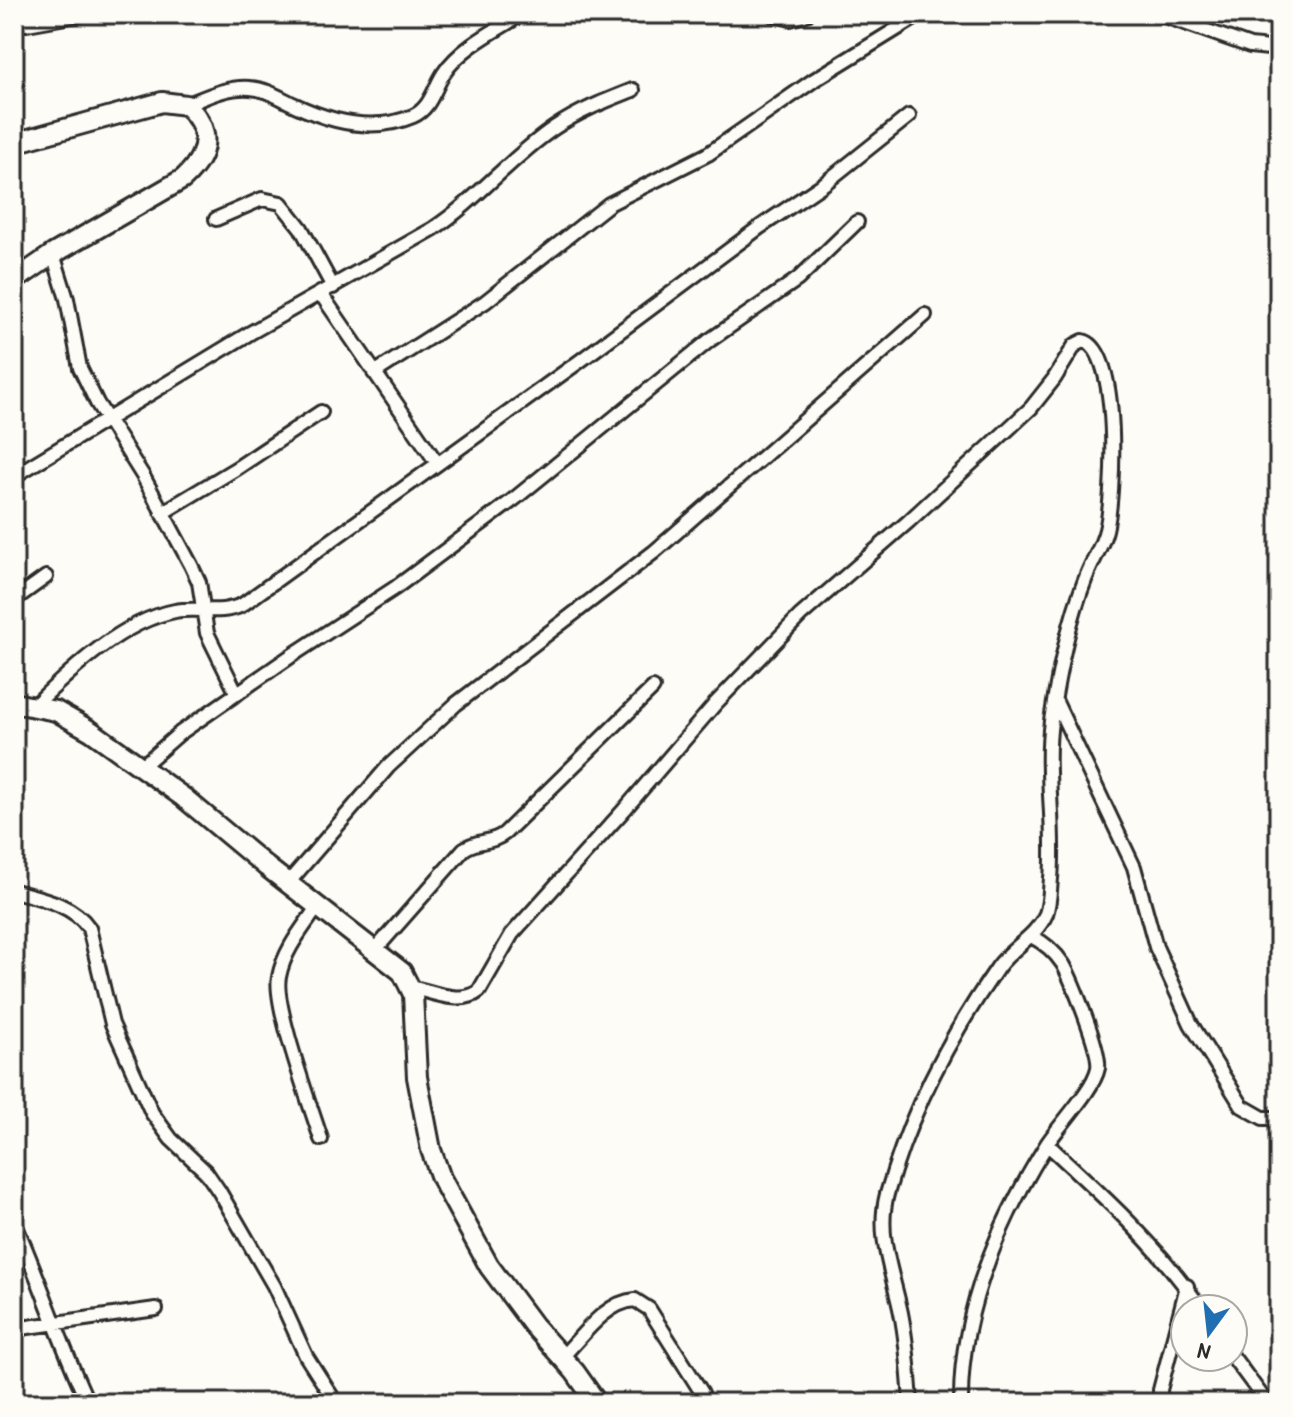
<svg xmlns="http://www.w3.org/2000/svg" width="1293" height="1417" viewBox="0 0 1293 1417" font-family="'Patrick Hand',sans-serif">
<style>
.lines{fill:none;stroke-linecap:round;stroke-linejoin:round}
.street-casing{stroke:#2b2b2b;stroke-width:18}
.secondary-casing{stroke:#2b2b2b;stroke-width:24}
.street{stroke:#fdfcf7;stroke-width:12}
.secondary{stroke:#fdfcf7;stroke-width:18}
</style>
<rect width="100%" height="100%" fill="#fdfcf7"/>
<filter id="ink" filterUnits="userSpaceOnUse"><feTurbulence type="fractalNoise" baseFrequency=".0125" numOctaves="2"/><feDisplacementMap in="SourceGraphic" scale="16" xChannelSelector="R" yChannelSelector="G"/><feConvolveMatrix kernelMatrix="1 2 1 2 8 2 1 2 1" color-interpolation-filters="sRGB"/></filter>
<g filter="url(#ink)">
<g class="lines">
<!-- street casing -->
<g class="street-casing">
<path id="street" d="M771 14 791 19 807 14
M1159 14 1250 46 1279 49
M14 23 27 24 83 14
M186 105C206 97 228 86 250 88 267 89 280 98 295 105 331 122 374 133 413 116 431 108 434 88 444 73 461 47 497 30 522 14
M216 219 262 199 281 203 301 228 333 287
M53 254 67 299 80 368 97 403 143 476 191 565 199 582 207 633 237 694
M321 294 437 463
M374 373 485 302 609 204 708 154 814 80 921 14
M14 476 250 333 433 229C477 200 510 158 554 128 579 111 605 101 633 90
M162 513 237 468 321 412
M14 600 46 577
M1055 700 1134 867 1156 947 1191 1024 1242 1106 1263 1118H1279
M33 707C71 670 122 621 175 611 198 607 221 615 242 605L580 361 760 227 825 183 909 116
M141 767 180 733 291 656 395 588 513 500 710 340 798 279 857 222
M288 883 388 767 456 704 654 552 925 315
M14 891C40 898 73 904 89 928L112 1024 152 1113 171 1139 206 1172 219 1191 274 1286 306 1356 336 1403
M318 906C303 928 284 950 279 977 273 1004 311 1107 321 1139
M375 950 464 849C478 839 492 844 505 833L653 688
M410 987C430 991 461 1006 479 991L512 934 624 810 716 703 800 616 909 521 1031 408 1054 379 1075 345 1083 341C1121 349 1114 498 1106 530 1102 547 1091 563 1085 580 1068 623 1058 674 1051 721 1044 773 1056 826 1051 878 1050 889 1050 903 1046 914 1036 937 1012 947 998 967 949 1037 910 1112 887 1194 876 1236 893 1273 901 1313 907 1343 909 1372 911 1403
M1047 1144C1102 1195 1160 1247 1201 1309
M14 1222C41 1282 60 1344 88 1403
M14 1329 156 1309
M562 1357C582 1337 605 1302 635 1300L649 1309 702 1393
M1233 1357 1267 1403
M961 1403C960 1311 999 1221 1047 1144 1060 1124 1094 1089 1098 1068 1101 1052 1072 980 1063 964 1055 952 1045 943 1031 936
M1161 1403 1160 1390 1187 1286"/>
</g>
<!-- secondary casing -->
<g class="secondary-casing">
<path id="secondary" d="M14 143 162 102 186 105C213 130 209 155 183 179L53 254 14 281
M14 703 56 711 91 731 183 797 267 867 402 972 413 994 417 1077 431 1150 441 1178 489 1266 533 1325 575 1372 597 1403"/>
</g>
<!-- street -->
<use href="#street" class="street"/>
<!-- secondary -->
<use href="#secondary" class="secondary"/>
</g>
</g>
<!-- margin -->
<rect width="1293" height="1417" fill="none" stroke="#fdfcf7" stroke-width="48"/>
<rect x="24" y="24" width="1245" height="1369" fill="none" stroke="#2b2b2b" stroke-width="3" filter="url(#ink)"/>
<!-- north arrow -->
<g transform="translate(1209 1333) rotate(195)"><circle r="38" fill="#fdfcf7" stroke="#a9a8a5" stroke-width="2"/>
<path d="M0-6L14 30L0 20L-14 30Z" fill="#1f6fb2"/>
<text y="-12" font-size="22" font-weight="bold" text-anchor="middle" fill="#2b2b2b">N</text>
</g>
</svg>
